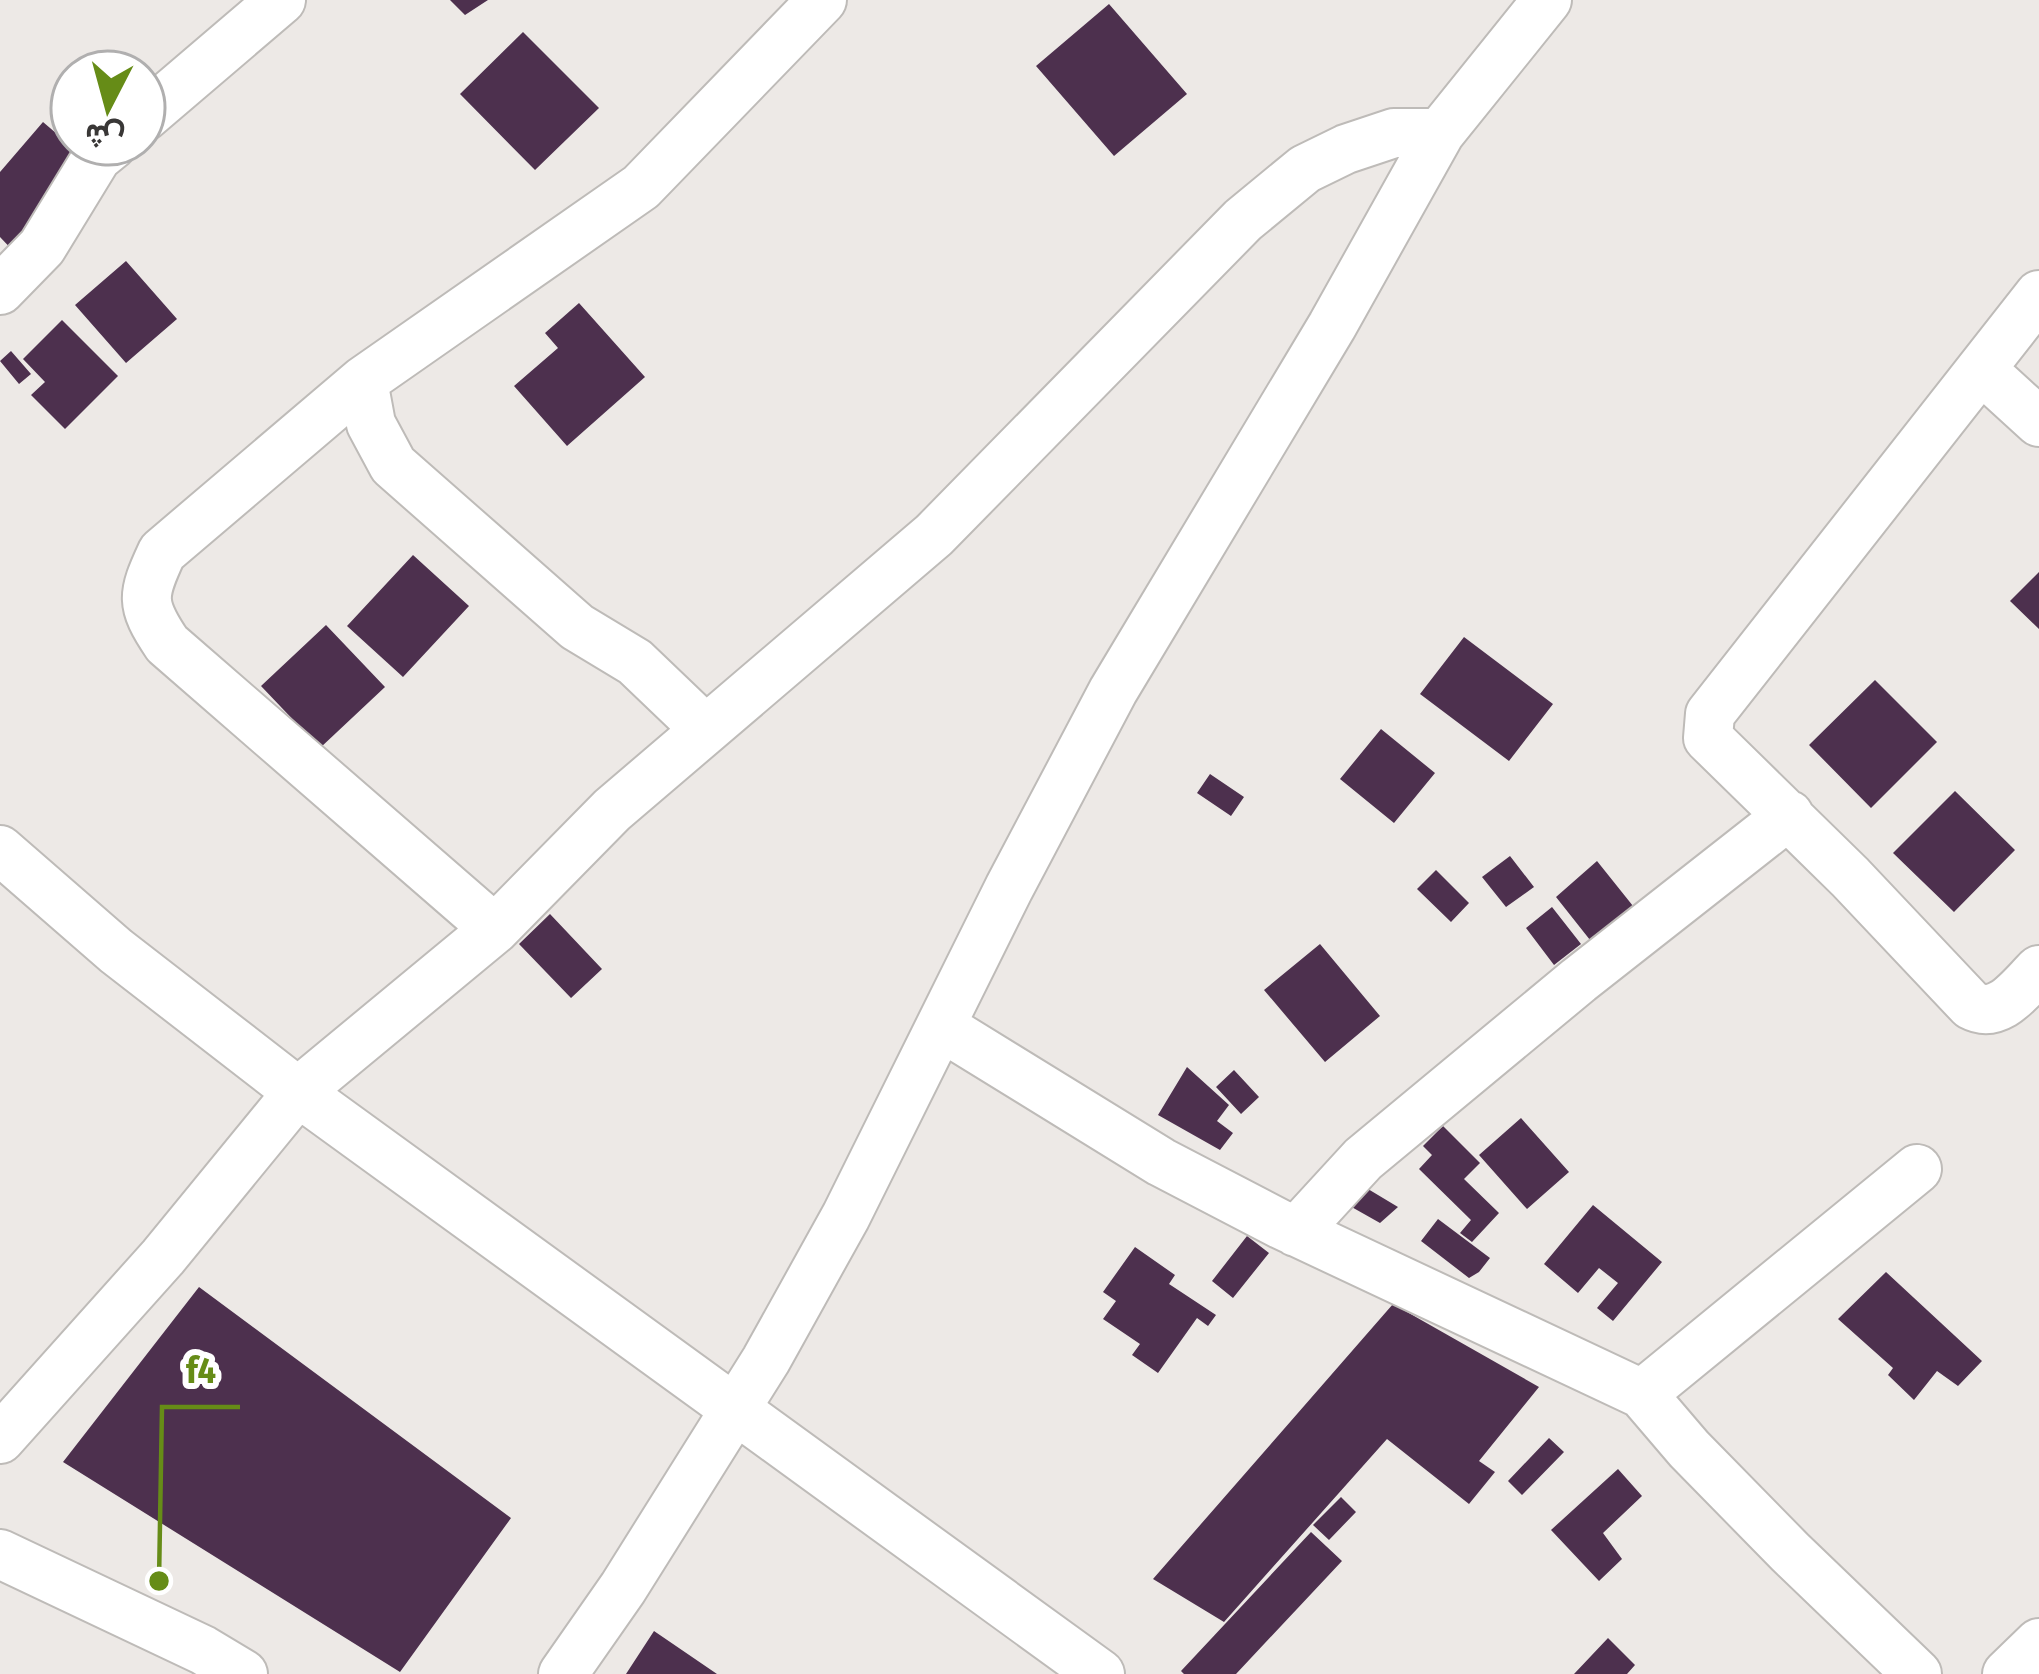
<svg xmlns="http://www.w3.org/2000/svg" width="2039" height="1674" viewBox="0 0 2039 1674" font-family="'Fira Sans Condensed',Vazirmatn,sans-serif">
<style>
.building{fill:#4d304e}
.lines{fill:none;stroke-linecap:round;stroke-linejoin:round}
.minor-casing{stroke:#bebbb8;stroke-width:52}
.minor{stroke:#fff;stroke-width:48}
.leader{fill:none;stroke:#668c17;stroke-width:4.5}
.callout-dot{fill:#668c17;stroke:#fff;stroke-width:4.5}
.callout-label{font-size:36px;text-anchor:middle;font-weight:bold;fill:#668c17;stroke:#fff;stroke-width:12;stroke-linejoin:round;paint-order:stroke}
</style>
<rect width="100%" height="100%" fill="#ede9e6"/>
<!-- building -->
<path class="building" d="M450 0H488L465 15Z
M1109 4 1187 94 1114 156 1036 66Z
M523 32 599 108 535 170 460 94Z
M43 122 91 163 18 256 0 237V172Z
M126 261 177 319 126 363 75 305Z
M579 303 645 377 567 446 514 386 558 348 545 333Z
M62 320 118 376 65 429 31 395 45 382 23 359Z
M11 351 31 374 19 384 0 361Z
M413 555 469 606 403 677 347 626Z
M2039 572V629L2010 601Z
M326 625 385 687 320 748 261 686Z
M1464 637 1553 704 1509 761 1420 694Z
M1875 680 1937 742 1871 808 1809 745Z
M1381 729 1435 773 1394 823 1340 779Z
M1210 774 1244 797 1231 816 1197 793Z
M1955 791 2015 850 1954 912 1893 853Z
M1510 856 1534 887 1506 907 1482 877Z
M1597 861 1637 911 1594 945 1556 897Z
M1436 870 1469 903 1451 922 1417 889Z
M1552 907 1581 944 1554 965 1526 928Z
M550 914 602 969 571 998 519 944Z
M1320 944 1380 1016 1325 1062 1264 990Z
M1187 1067 1229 1105 1217 1121 1233 1133 1220 1150 1158 1115Z
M1234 1070 1259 1097 1241 1114 1216 1087Z
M1521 1118 1569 1172 1527 1209 1479 1155Z
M1443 1126 1480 1163 1464 1179 1499 1213 1472 1242 1460 1233 1471 1220 1419 1169 1432 1155 1423 1146Z
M1363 1186 1398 1207 1380 1223 1341 1201Z
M1593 1205 1662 1262 1613 1321 1597 1308 1618 1283 1599 1268 1578 1293 1544 1264Z
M1438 1219 1490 1258 1479 1272 1469 1278 1421 1241Z
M1247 1236 1269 1253 1233 1298 1212 1281Z
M1135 1247 1175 1275 1169 1284 1216 1315 1208 1326 1197 1318 1158 1373 1132 1355 1140 1344 1103 1319 1116 1301 1103 1292Z
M1886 1272 1982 1361 1958 1386 1937 1371 1914 1400 1888 1375 1893 1368 1838 1319Z
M199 1287 511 1518 400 1672 63 1462Z
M1393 1304 1539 1387 1479 1461 1495 1472 1469 1504 1387 1439 1224 1622 1153 1579Z
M1549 1438 1564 1452 1522 1495 1508 1481Z
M1618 1469 1642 1496 1603 1533 1622 1559 1599 1581 1551 1530Z
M1341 1497 1356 1512 1329 1540 1313 1525Z
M1311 1532 1342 1561 1236 1674H1184L1181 1671Z
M654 1631 717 1674H626Z
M1608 1638 1635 1665 1627 1674H1574Z"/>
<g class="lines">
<!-- minor casing -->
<g class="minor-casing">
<path id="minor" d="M144 117 281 0
M0 290 42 247 97 157 113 144
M2039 295 1710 714 1708 738 1850 877 1971 1005C1999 1020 2020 989 2039 970
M1982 370 2039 422
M363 381 371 424 393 465 577 627 635 662 704 728
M0 850 116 951 298 1092 1100 1674
M495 929 167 644C140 604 142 595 162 552L363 381 641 187 822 0
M942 1027 1161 1162 1280 1224 1642 1394 1689 1449 1790 1552 1917 1674
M1296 1232 1363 1159 1579 980 1789 815
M1642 1394 1917 1169
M0 1439 163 1257 298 1092 495 929 612 810 934 535 1243 220 1305 169 1346 149 1394 133H1440
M0 1554 203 1650 243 1674
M563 1674 623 1588 766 1360 846 1216 1009 888 1113 691 1332 326 1440 133 1547 0
M2007 1674 2039 1643"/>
</g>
<!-- minor -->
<use href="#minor" class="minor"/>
</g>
<!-- callouts -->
<path class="leader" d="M159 1581L162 1407H240"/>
<circle class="callout-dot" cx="159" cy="1581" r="12"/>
<g class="callout-label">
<text x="201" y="1383">f4</text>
</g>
<!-- north arrow -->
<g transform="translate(108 108) rotate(186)"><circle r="57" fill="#ffffff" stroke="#b0afaf" stroke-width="3"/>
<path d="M0-9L21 45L0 30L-21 45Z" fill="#668c17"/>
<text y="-18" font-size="33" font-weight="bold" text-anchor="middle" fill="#393736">ش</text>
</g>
</svg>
